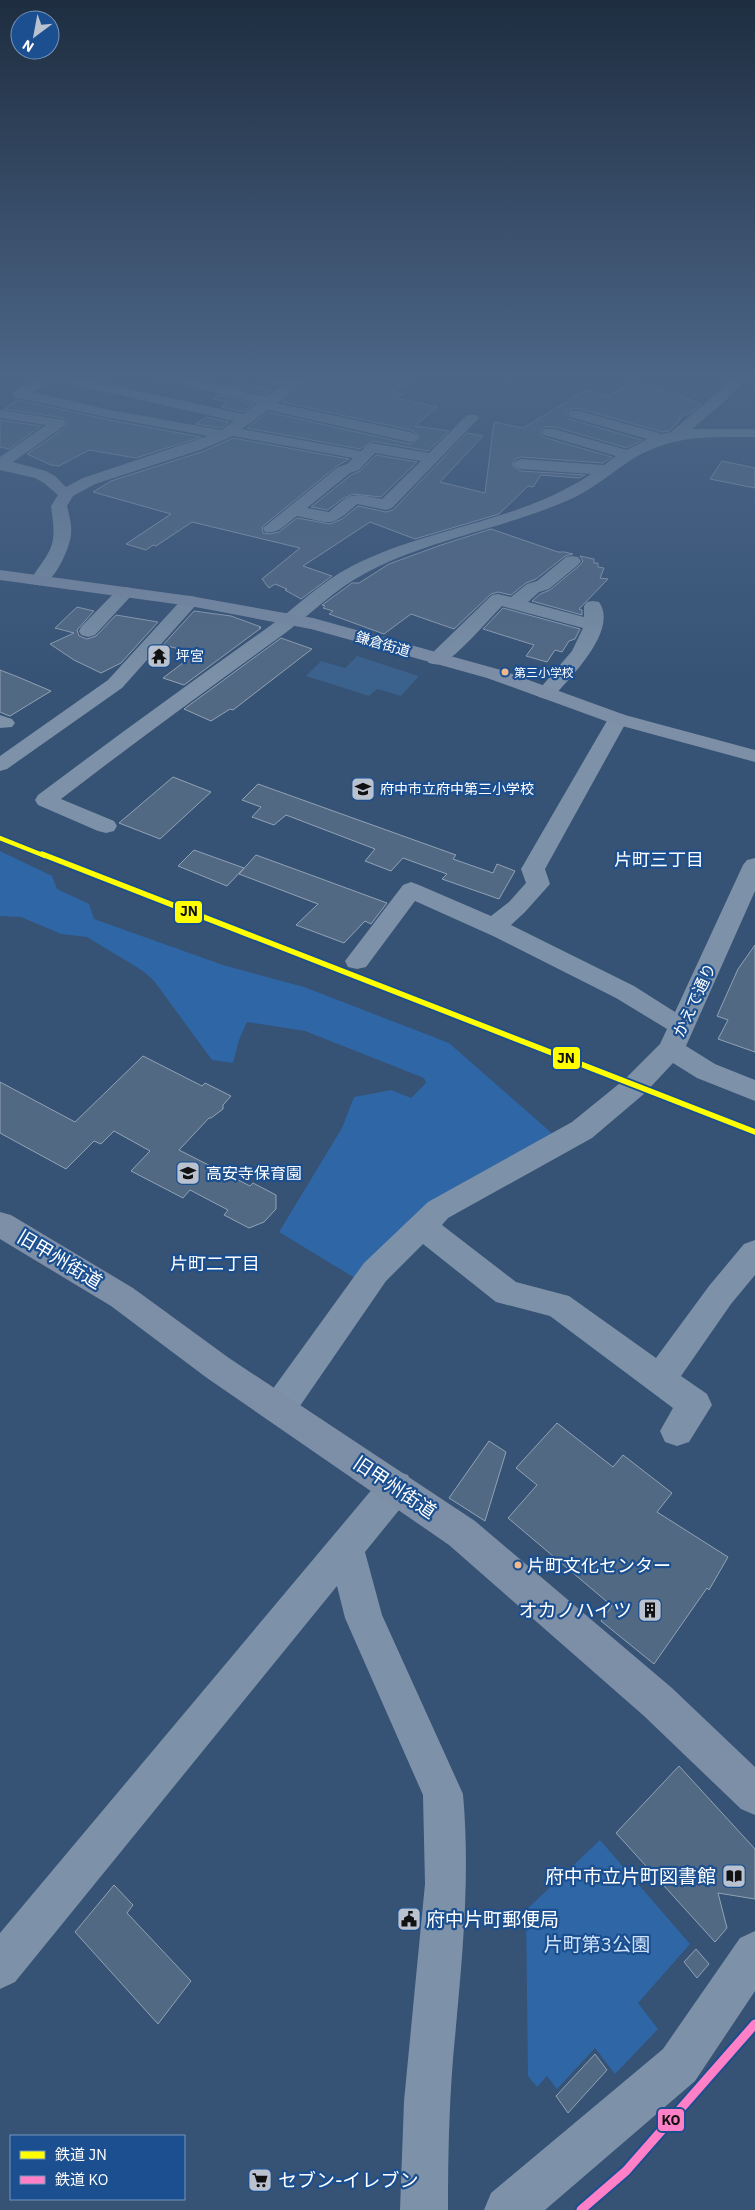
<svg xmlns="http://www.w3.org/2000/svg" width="755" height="2210" viewBox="0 0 755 2210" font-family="'IBM Plex Sans','Noto Sans JP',sans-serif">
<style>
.green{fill:#2f66a5}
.water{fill:#3b618d}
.building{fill:#526984;stroke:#92a2b6}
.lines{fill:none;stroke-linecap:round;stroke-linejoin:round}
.minor{fill:#7d92a8;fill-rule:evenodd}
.major{fill:#7d8ea7;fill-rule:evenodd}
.rail-1-far1-casing{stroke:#1b4f8f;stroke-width:7}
.rail-1-casing{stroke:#1b4f8f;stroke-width:9}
.rail-2-casing{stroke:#1b4f8f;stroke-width:13}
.rail-1-far1{stroke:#ff0;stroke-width:4.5}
.rail-1{stroke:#ff0;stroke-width:5.5}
.rail-2{stroke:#ff80c6;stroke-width:9}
.bus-dot{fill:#f1b78d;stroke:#1b4f8f;stroke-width:2}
.labels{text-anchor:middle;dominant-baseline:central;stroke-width:4.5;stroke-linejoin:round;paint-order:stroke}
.far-bus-label{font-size:12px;fill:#fff;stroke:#1b4f8f;text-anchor:start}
.far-street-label{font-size:14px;fill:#fff;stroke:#1b4f8f}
.far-poi-label{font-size:14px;fill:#fff;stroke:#1b4f8f;text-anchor:start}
.street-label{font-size:16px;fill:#fff;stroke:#1b4f8f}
.poi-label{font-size:16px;fill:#fff;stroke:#1b4f8f;text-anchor:start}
.neighbourhood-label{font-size:18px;fill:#fff;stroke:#1b4f8f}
.near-bus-label{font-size:18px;fill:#fff;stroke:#1b4f8f;text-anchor:start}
.near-street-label{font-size:19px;fill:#fff;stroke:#1b4f8f}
.near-poi-label{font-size:19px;fill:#fff;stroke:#1b4f8f;text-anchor:end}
.near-park-label{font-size:19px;fill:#cfe3fa;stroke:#1b4f8f}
.line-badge{stroke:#1b4f8f;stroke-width:2}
.pale-badge-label{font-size:14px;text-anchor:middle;font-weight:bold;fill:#111}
</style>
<rect width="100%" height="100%" fill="#365274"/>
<!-- green -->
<path class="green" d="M0 851 52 876 57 889 89 904 94 919 223 965 304 987 449 1043 555 1136 358 1280 279 1232 342 1128 354 1097 391 1090 411 1098 426 1083 424 1078 305 1031 247 1022 239 1040 233 1063 212 1060 154 981 143 971 87 937 61 934 21 917 0 916Z
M600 1840 690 1944 638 2003 658 2029 615 2074 595 2048 557 2089 547 2076 537 2087 528 2076 526 1910Z"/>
<!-- water -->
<path class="water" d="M357 656 419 676 401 696 377 689 369 696 306 676 321 661 345 668Z"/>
<!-- building -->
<path class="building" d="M313 376H414L392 392 402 394 396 398 437 407 415 426 449 431 428 451 372 441 360 449 247 428 268 412 410 444 419 438 416 433 410 430 282 402 300 390Z
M236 382 272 390 267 395 230 386Z
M632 383 684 396 682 397 701 404 692 412 679 418 681 419 669 431 662 432 581 409H570L566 413 569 419 642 440 627 448 555 427H544L540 431 543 437 612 457 603 463 521 457 515 459 512 465 521 471 585 475 579 478 541 475 533 487 528 486 499 514 415 539 370 522 303 566 332 576 301 599 285 590 287 589 275 584 269 588 262 579 300 548 192 522 156 546 153 545 146 550 126 544 171 514 93 492 111 481 204 451 233 438 349 459 337 466 262 527 263 533 270 534 279 532 297 518 330 524 342 519 358 506 386 512 393 510 467 433 483 436 440 482 485 493 494 422 523 428 586 390 608 396Z
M218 395 254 404 243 412 221 407 228 402 213 399Z
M18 400 110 420 201 437 136 458 89 450 59 466 51 465 27 454 65 428 68 422 64 418 4 409Z
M206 417 229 422 221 428 196 424Z
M0 420 41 426 9 449 0 447Z
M376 455 417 462 381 497 353 494 342 499 328 510 311 507 351 475 360 471Z
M722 461 755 468V488L710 479Z
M491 529 558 552H565L573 554 565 556 536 579 526 583 511 595 498 592 491 594 454 629 411 614 384 634 329 614 333 611 323 608 325 606 322 605 344 589 352 583H359L389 564 441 545Z
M580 556 594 559V563H598V567L604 568 600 578 608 579 579 609 582 610V615L532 601 540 594 550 590 579 566 583 561Z
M77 607 94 611 77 630 79 636 87 639 96 636 116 615 158 622 121 663 101 673 74 660 50 644 74 633 55 628Z
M503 608 580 629 575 639 569 641 562 652 555 650 547 662 526 656 534 645 483 629Z
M194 611 231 616 261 627 259 628H261L184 685 163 678 196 653 163 645Z
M281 638 312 649 233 710 230 709 211 721 184 709Z
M0 670 18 677 51 691 10 716 7 715 0 712Z
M173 777 211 792 160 839 119 823Z
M258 784 456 855 453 859 493 873 497 864 515 871 499 899 442 879 447 874 403 858 391 871 365 861 375 849 286 815 274 825 252 817 261 807 242 800Z
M194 850 244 868 227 886 178 866Z
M256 855 319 878 387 903 371 924 365 921 344 943 296 925 318 904 239 874Z
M755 945V1052L718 1039 728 1020 717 1016 738 969Z
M143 1056 202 1086 205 1083 231 1096 223 1105V1109L211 1118H209L179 1150 250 1186 253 1183 276 1195V1209L264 1222 249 1228 224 1215 228 1210 190 1190 183 1198 131 1171 150 1151 114 1131 101 1144 94 1141 66 1169 0 1133V1082L75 1122Z
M557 1423 613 1467 623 1455 672 1493 657 1512 728 1557 709 1590 707 1588 654 1664 601 1621 612 1606 508 1518 537 1485 516 1468Z
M489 1441 506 1452 485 1521 449 1498Z
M679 1766 755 1849V1899L718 1893 727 1928 715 1942 616 1833Z
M114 1885 133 1905 127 1913 191 1981 158 2024 75 1932Z
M696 1949 709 1964 697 1978 684 1962Z
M595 2054 607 2070 568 2113 556 2096Z"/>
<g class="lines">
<!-- minor -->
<path class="minor" d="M40 376H71L243 414 258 403 158 379 156 376H179L267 397 281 386 254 379 252 376H274L290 380 295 376H311L299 388 277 403 410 432 415 434 418 437 415 440 410 442 268 410 242 429 361 451 367 445 372 443 429 453 467 415H477L479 418 392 508 386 510 357 504C329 529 332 523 297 516 287 523 278 535 265 532L263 528 338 467 347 464 353 458 233 436 203 449 95 484 73 496 67 506C69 515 72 524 71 533 71 546 56 578 44 584 40 586 37 585 33 584L30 580C53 547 57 547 51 506L58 495 44 483 35 478 0 470V457L46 425 0 418V410L64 420 66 423 64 426 13 462 46 471 55 476 66 487 83 478 208 436 110 418 14 397 12 394 14 391ZM52 380H53L234 421 221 430 110 410 32 392ZM375 453 421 461 382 499C351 494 353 491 329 512L307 508 350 473 359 470Z
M734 376H748L726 400 692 429H755V437C709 437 672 434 631 460 611 473 593 489 571 499 504 529 428 539 364 574 334 590 311 614 284 634 209 688 135 742 61 799L114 821 117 826 114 831 106 833 98 831 38 805 35 800 38 795C114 738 190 683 267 628 296 608 320 582 352 566 428 527 520 522 591 474L521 469 516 467 513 464 516 461 521 459 604 465 616 456 544 435 542 432 544 429H554L627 450 647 439 570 417 568 414 570 411H580L662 434 671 432 716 394Z
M572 556 578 557 581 561 578 565 549 589 539 592 528 602 584 617V606L587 602 593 601 599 602C619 630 570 678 553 697L546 699 539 697 536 693 572 651 583 628 502 606C488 620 457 657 441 664 437 665 433 664 429 663L426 659 492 595 498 594 511 597 527 584 537 581 566 557Z
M125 587 131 588 134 592 131 596 95 635 88 637 81 635 79 631 81 627 119 588Z
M190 596 196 597 199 601 196 605 122 688 7 769 0 771V756L108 680 184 597Z
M618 713 625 715 628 719 545 869 550 884 525 912 511 925 634 986 675 1012 743 865 747 860 755 858V891L686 1046 715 1064 755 1080V1101L697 1078 673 1063 645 1093 592 1138 448 1218 442 1225 516 1282 569 1296 656 1358 709 1286 744 1244 755 1240V1275L731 1304 681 1376 707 1394 712 1405 689 1442 677 1446 665 1442 660 1431 673 1408 550 1316 496 1302 423 1244 386 1281 291 1419 279 1423 267 1419 262 1408 267 1397 364 1263 428 1202 572 1122 625 1079 660 1044 667 1029 616 998 493 936 415 901 366 967 357 969 348 967 345 961 403 885 411 882 419 885 491 916 509 902 526 883 521 869 608 719 611 715Z
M0 715 12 719 15 723 12 727 0 728Z
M396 1471 408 1475 413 1487 408 1499 365 1552 382 1615 463 1794C471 1883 461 1970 453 2059 449 2109 448 2159 448 2210H400L404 2101 425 1884 423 1795 345 1618 337 1586 15 1982 0 1989V1933L384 1475Z
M755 1931V1991L695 2081 545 2210H484L491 2193 663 2049 740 1938Z"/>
<!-- major -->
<path class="major" d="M0 570 190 596 313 618 501 670 625 715 755 750V762L611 723 487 678 311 629 190 606 0 580Z
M0 1212 11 1215 133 1288 229 1358 475 1521 672 1688 755 1767V1815L741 1809 644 1716 449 1545 207 1378 111 1306 0 1239Z"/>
<!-- rail-1-far1 casing -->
<g class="rail-1-far1-casing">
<path id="rail-1-far1" d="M0 838 45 856"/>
</g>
<!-- rail-1 casing -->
<g class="rail-1-casing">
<path id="rail-1" d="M42 854 755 1132"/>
</g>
<!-- rail-2 casing -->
<g class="rail-2-casing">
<path id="rail-2" d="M581 2210 626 2171 755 2024"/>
</g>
<!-- rail-1-far1 -->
<use href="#rail-1-far1" class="rail-1-far1"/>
<!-- rail-1 -->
<use href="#rail-1" class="rail-1"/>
<!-- rail-2 -->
<use href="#rail-2" class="rail-2"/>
</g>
<!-- sky -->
<linearGradient id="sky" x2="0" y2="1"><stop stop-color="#1e2d40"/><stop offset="0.55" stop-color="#4c6688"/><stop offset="1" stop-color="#4c6688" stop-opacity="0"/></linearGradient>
<rect width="755" height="685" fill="url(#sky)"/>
<!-- icons -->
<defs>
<g id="temple-square" transform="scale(1.25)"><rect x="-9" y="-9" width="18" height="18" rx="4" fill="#b9c2ce" stroke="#1b4f8f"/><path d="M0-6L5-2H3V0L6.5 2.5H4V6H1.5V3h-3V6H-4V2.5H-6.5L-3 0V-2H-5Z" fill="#111"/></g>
<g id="school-square" transform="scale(1.25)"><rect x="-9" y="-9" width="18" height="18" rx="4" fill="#b9c2ce" stroke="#1b4f8f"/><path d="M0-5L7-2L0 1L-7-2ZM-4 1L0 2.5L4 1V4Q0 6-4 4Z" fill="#111"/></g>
<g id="building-square" transform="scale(1.25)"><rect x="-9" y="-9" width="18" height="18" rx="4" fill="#b9c2ce" stroke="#1b4f8f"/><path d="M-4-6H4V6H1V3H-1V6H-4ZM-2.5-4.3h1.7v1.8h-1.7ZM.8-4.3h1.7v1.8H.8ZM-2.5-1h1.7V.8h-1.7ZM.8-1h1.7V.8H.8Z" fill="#111"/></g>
<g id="library-square" transform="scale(1.25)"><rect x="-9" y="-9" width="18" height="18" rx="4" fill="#b9c2ce" stroke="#1b4f8f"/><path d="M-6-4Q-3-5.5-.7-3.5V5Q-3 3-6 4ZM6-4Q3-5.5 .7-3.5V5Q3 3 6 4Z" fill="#111"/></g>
<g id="civic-square" transform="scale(1.25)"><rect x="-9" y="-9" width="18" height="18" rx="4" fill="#b9c2ce" stroke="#1b4f8f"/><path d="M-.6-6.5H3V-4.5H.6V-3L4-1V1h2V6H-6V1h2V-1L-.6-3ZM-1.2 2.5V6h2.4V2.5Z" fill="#111"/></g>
<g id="supermarket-square" transform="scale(1.25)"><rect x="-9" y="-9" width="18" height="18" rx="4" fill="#b9c2ce" stroke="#1b4f8f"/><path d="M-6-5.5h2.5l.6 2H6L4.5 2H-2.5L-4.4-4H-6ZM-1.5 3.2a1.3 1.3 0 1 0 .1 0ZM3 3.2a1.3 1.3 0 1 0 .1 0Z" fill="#111"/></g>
</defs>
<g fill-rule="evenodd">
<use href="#temple-square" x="159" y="656"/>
<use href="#school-square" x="363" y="789"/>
<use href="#school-square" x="188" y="1173"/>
<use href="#building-square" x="650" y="1610"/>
<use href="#library-square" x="734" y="1876"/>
<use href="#civic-square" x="409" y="1919"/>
<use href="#supermarket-square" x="260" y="2180"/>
</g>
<!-- markers -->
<g class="bus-dot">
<circle cx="505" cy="672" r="4.5"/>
<circle cx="518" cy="1565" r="4.5"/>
</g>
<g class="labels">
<!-- far-bus labels -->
<g class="far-bus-label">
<text x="514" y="672">第三小学校</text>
</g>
<!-- far-street labels -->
<g class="far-street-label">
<text transform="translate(383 644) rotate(16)">鎌倉街道</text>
</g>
<!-- far-poi labels -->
<g class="far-poi-label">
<text x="176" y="656">坪宮</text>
<text x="380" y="789">府中市立府中第三小学校</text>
</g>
<!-- street labels -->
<g class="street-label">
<text transform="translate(694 1000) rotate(-65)">かえで通り</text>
</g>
<!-- poi labels -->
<g class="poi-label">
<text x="206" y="1173">高安寺保育園</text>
</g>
<!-- neighbourhood labels -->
<g class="neighbourhood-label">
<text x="659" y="859">片町三丁目</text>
<text x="215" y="1263">片町二丁目</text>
</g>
<!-- near-bus labels -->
<g class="near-bus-label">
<text x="527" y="1565">片町文化センター</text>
</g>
<!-- near-street labels -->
<g class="near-street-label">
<text transform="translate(60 1259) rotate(31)">旧甲州街道</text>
<text transform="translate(395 1487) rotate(34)">旧甲州街道</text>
</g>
<!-- near-poi labels -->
<g class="near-poi-label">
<text x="632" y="1610">オカノハイツ</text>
<text x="716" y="1876">府中市立片町図書館</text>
<text x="426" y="1919" text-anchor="start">府中片町郵便局</text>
<text x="278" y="2180" text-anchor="start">セブン-イレブン</text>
</g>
<!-- near-park labels -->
<g class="near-park-label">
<text x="597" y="1944">片町第3公園</text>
</g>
</g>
<g class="line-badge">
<rect x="174" y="900" width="29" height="24" rx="5" fill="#ff0"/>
<rect x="552" y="1046" width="29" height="24" rx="5" fill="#ff0"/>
<rect x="657" y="2108" width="28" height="24" rx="5" fill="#ff80c6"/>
</g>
<g class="pale-badge-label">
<text x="189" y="916">JN</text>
<text x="566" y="1063">JN</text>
<text x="671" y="2125">KO</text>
</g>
<!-- legend -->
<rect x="10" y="2135" width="175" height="65" fill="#1b4f8f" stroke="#7695bc"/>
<rect x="20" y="2151" width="25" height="8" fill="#ffff00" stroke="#7695bc"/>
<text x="55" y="2160" font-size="15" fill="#ffffff">鉄道 JN</text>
<rect x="20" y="2176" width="25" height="8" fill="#ff80c6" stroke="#7695bc"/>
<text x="55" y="2185" font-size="15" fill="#ffffff">鉄道 KO</text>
<!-- north arrow -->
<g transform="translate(35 35) rotate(212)"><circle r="24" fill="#1b4f8f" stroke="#7695bc"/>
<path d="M0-4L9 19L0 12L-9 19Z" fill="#b9c2ce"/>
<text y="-8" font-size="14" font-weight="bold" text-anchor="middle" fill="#ffffff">N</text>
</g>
</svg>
